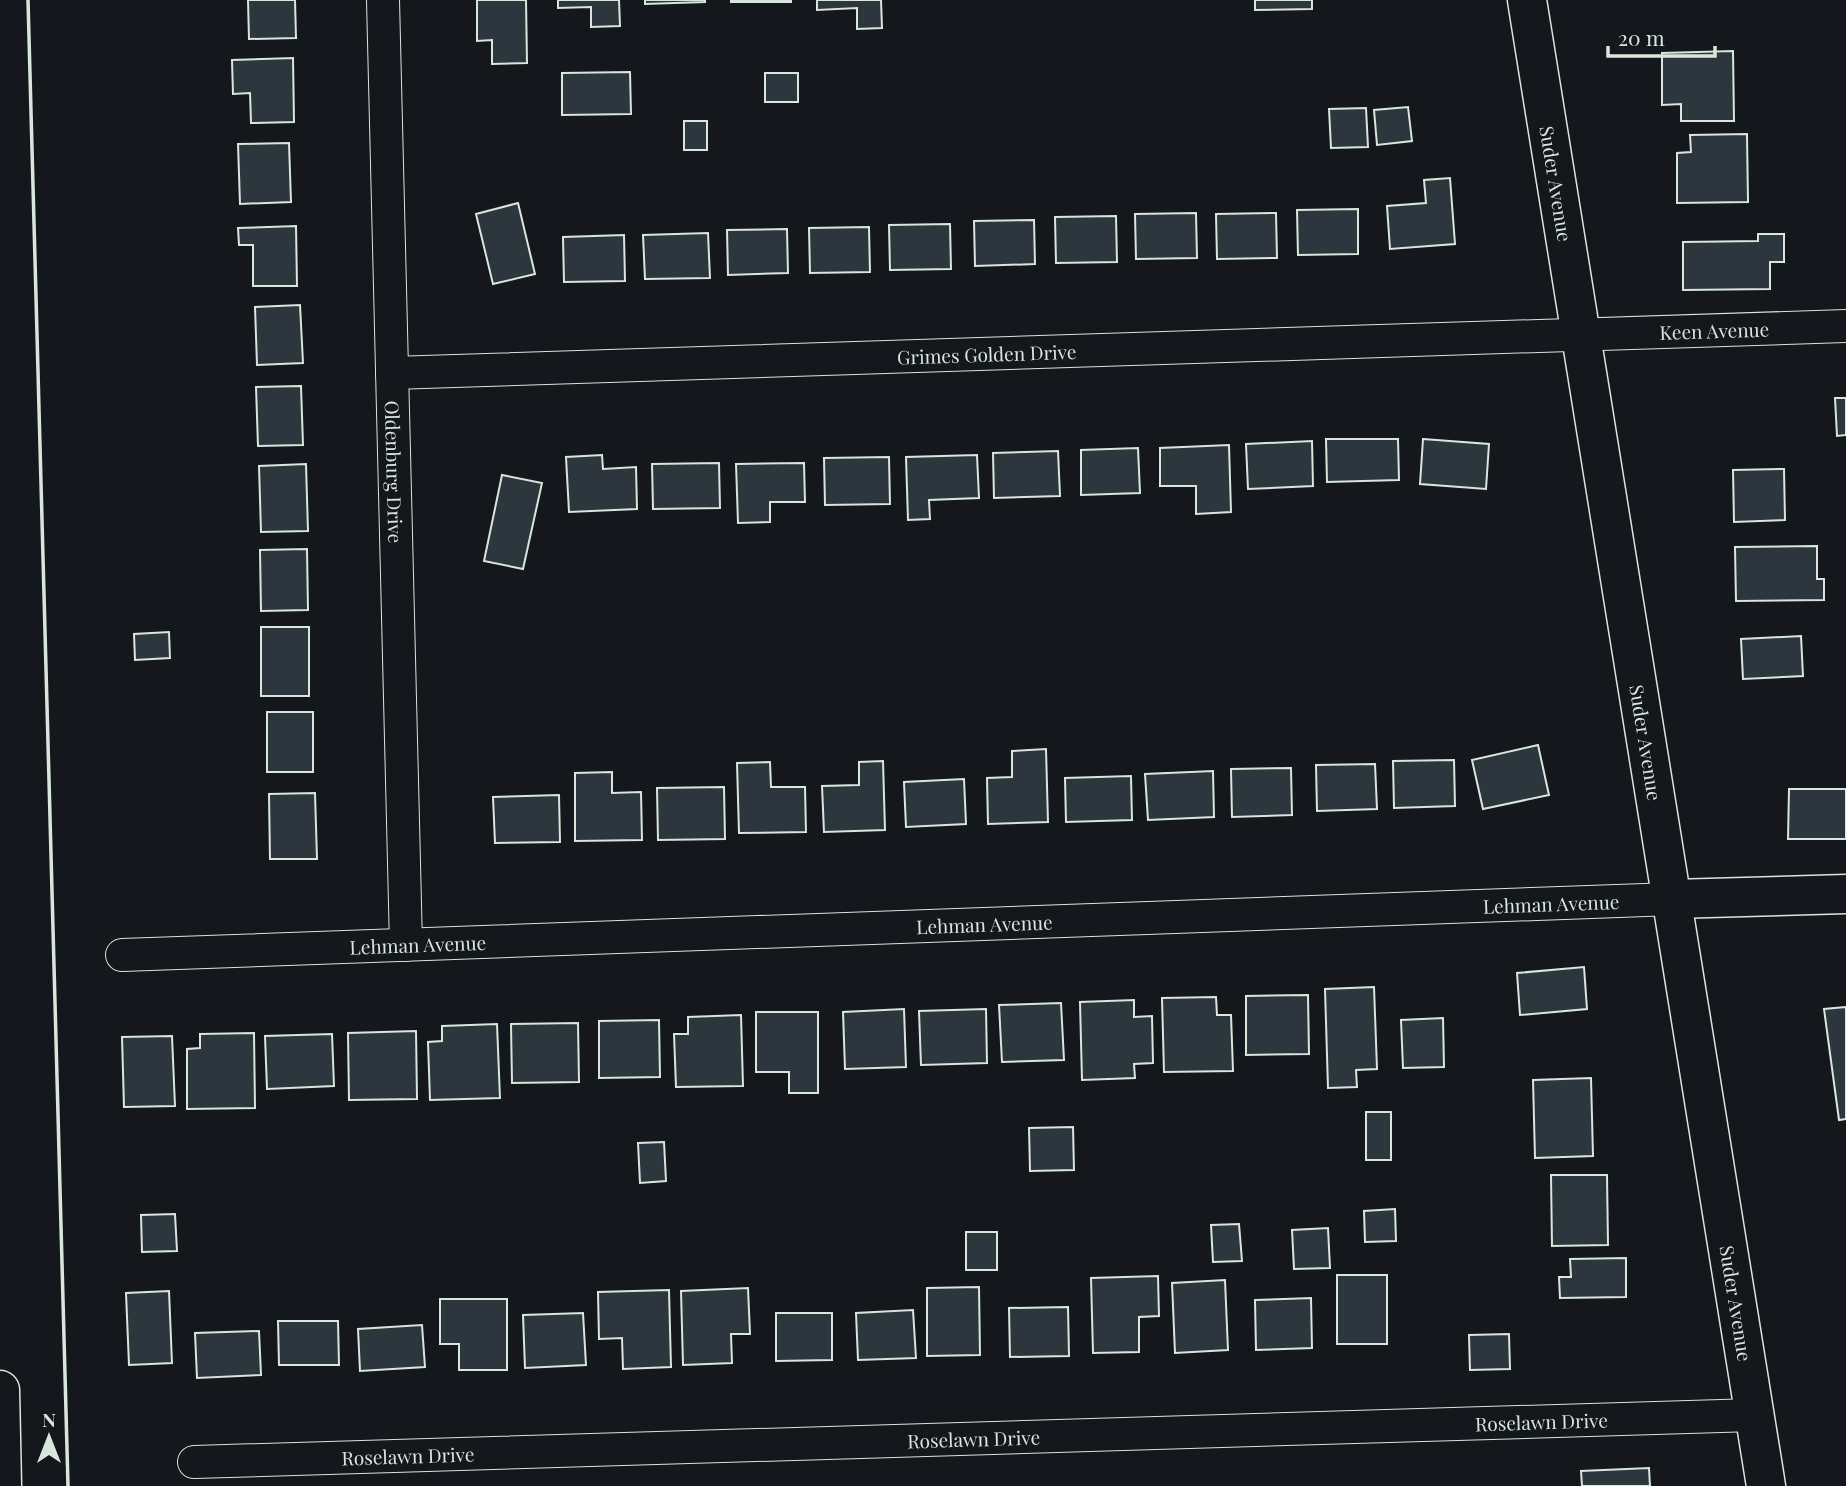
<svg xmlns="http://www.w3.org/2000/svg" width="1846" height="1486" viewBox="0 0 1846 1486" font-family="'Playfair Display',serif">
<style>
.building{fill:#2c363c;stroke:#d8e6dc;stroke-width:2}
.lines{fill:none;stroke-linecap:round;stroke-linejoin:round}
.street-casing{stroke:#d8e6dc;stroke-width:34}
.secondary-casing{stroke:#d8e6dc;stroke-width:41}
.highway-casing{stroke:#d8e6dc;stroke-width:41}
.street{stroke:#14181c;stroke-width:32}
.secondary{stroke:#14181c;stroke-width:38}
.highway{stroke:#14181c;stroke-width:38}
.wall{stroke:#d8e6dc;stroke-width:3.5}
.labels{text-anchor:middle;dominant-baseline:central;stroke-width:5;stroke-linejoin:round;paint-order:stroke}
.street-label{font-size:19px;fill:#d8e6dc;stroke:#14181c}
</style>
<rect width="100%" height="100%" fill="#14181c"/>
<!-- building -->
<path class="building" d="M248 0H295L296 38 249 39Z
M477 0H526L527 63 492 64V40L477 41Z
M558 0H619L620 26 591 27V7L558 8Z
M645 0H705V2L645 4Z
M731 0H791V2H731Z
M817 0H881L882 28 857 29V8L817 10Z
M1255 0H1312V9L1255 10Z
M1733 51 1734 121H1681V104L1662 105V53Z
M293 58 294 122 251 123 250 93 233 94 232 60Z
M630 72 631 114 562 115V73Z
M765 73H798V102H765Z
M1408 107 1412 141 1377 145 1374 110Z
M1366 108 1368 147 1331 148 1329 109Z
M684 121H707V150H684Z
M1747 134 1748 202 1677 203V153L1691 152 1690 135Z
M289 143 291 202 240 204 238 144Z
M1450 178 1455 244 1390 249 1387 206 1426 203 1424 180Z
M518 203 535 274 493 284 476 214Z
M1358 209V254L1298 255 1297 210Z
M1196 213 1197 258 1136 259 1135 214Z
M1276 213 1277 258 1217 259 1216 214Z
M1116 216 1117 262 1056 263 1055 217Z
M1034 220 1035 264 975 266 974 221Z
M950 224 951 269 890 270 889 225Z
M296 226 297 286H253V245H239L238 228Z
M869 227 870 272 810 273 809 228Z
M787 229 788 273 728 275 727 230Z
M708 233 710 278 645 279 643 235Z
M1758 234H1784V262H1770V289L1683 290V242L1758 241Z
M624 235 625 281 564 282 563 237Z
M300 305 303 363 257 365 255 307Z
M301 386 303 445 258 446 256 387Z
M1835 398H1846V435L1837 436Z
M1326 439H1398L1399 480 1327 482Z
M1423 439 1489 444 1486 489 1420 484Z
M1312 441 1313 486 1248 489 1246 444Z
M1229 445 1231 512 1196 514V486H1160V448Z
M1138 448 1140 493 1081 495V450Z
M1058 451 1060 496 994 498 993 453Z
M602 455 603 469 636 467 637 509 569 512 566 457Z
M977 455 979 498 929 500 930 519 908 520 906 457Z
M889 457 890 504 825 505 824 458Z
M719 463 720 508 653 509 652 464Z
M804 463 805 502H770V522L738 523 736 464Z
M306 464 308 531 261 532 259 466Z
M1784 469 1785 520 1734 522 1733 470Z
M502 475 542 483 523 569 484 561Z
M1817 546V579H1824V600L1736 601 1735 547Z
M307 549 308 610 261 611 260 550Z
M261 627H309V696H261Z
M169 632 170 658 135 660 134 634Z
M1801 636 1803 676 1743 679 1741 639Z
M267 712H313V772H267Z
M1538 745 1549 795 1483 809 1472 760Z
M1046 749 1048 822 988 824 987 778 1012 777V751Z
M1454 760 1455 806 1394 808 1393 761Z
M883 761 885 830 824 832 822 786 859 785V762Z
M770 762 771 787H805L806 832 739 833 737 763Z
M1375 764 1377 809 1317 811 1316 765Z
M1291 768 1292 815 1232 817 1231 769Z
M1213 771 1214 817 1148 820 1145 774Z
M612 772V793L641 792 642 840 575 841V773Z
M1131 776 1132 820 1066 822 1065 778Z
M964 779 966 824 906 827 904 782Z
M724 787 725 839 658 840 657 788Z
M1789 789H1846V839H1788Z
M315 793 317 859H270L269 794Z
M559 795 560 842 495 843 493 797Z
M1584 967 1587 1009 1520 1015 1517 973Z
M1374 987 1377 1069 1356 1070 1357 1087 1328 1088 1325 989Z
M1308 995 1309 1054 1246 1055V996Z
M1216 997 1217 1015H1231L1233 1071 1164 1072 1162 998Z
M1134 1000V1017L1152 1016 1153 1063 1134 1064 1135 1078 1082 1080 1080 1002Z
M1061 1003 1064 1060 1002 1062 999 1005Z
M1846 1007V1119L1839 1120 1824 1009Z
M904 1009 906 1067 845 1069 843 1012Z
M986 1009 987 1063 921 1065 919 1011Z
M756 1012H818V1093H789V1072H756Z
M741 1015 743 1086 676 1087 674 1034H688V1017Z
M1443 1018 1444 1067 1403 1068 1401 1020Z
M659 1020 660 1077 599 1078V1021Z
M578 1023 579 1082 512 1083 511 1024Z
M497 1024 500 1098 430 1100 428 1042 442 1041V1026Z
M416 1031 417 1099 349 1100 348 1033Z
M254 1033 255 1108 187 1109V1049L200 1048V1034Z
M332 1034 334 1086 267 1089 265 1036Z
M172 1036 175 1106 124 1107 122 1037Z
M1591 1078 1593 1156 1535 1158 1533 1080Z
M1366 1112H1391V1160H1366Z
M1073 1127 1074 1170 1030 1171 1029 1128Z
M664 1142 666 1181 640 1183 638 1143Z
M1551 1175H1607L1608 1245 1552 1246Z
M1395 1209 1396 1241 1365 1242 1364 1211Z
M175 1214 177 1251 142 1252 141 1215Z
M1239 1224 1242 1261 1213 1262 1211 1225Z
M1328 1228 1330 1268 1294 1269 1292 1230Z
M966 1232H997V1270H966Z
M1626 1258V1297L1560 1298 1559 1277H1571L1570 1259Z
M1337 1275H1387V1344H1337Z
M1158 1276 1159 1316 1139 1317V1352L1093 1353 1091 1278Z
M1225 1280 1228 1350 1175 1353 1172 1283Z
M979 1287 980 1355 927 1356V1288Z
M748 1288 750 1334H731L732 1363 683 1365 681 1291Z
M669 1290 671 1367 623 1369 622 1338 599 1339 598 1292Z
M169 1291 172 1363 129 1365 126 1293Z
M1311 1298 1312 1348 1256 1350 1255 1300Z
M440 1299H507V1370H459V1344H440Z
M1068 1307 1069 1356 1010 1357 1009 1308Z
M913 1310 916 1358 858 1360 856 1313Z
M583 1313 586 1365 525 1368 523 1315Z
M776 1313H832V1360L776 1361Z
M278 1321H338L339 1365H279Z
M422 1325 425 1367 360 1371 358 1329Z
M259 1331 261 1375 197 1378 195 1333Z
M1509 1334 1510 1369 1470 1370 1469 1335Z
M1649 1468 1650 1486H1582L1581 1471Z"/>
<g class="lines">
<!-- street casing -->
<g class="street-casing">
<g id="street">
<path id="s1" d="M383 0 406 945"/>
<path id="s2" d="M392 373 1846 326"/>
<path id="s3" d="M122 955 1673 899"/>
<path id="s4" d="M194 1462 1754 1415"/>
</g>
</g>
<!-- secondary casing -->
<g class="secondary-casing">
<g id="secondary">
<path id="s5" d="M1527 0 1766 1486"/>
<path d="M1673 899 1846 894"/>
</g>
</g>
<!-- highway casing -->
<g class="highway-casing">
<path id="highway" d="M0 1390 2 1486"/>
</g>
<!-- street -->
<use href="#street" class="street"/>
<!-- secondary -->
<use href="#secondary" class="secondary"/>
<!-- highway -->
<use href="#highway" class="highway"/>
<!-- wall -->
<path class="wall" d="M28 0 68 1486"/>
</g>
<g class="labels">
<!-- street labels -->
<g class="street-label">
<text stroke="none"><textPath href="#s5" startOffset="186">Suder Avenue</textPath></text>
<text stroke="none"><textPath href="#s2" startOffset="1323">Keen Avenue</textPath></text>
<text stroke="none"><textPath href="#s2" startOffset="595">Grimes Golden Drive</textPath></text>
<text stroke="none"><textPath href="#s1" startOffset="472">Oldenburg Drive</textPath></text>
<text stroke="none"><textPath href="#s5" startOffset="752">Suder Avenue</textPath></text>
<text stroke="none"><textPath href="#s3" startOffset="1430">Lehman Avenue</textPath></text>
<text stroke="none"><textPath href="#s3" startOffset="863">Lehman Avenue</textPath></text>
<text stroke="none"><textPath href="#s3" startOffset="296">Lehman Avenue</textPath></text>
<text stroke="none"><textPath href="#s5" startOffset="1320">Suder Avenue</textPath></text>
<text stroke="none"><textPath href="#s4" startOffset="1348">Roselawn Drive</textPath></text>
<text stroke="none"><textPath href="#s4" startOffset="780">Roselawn Drive</textPath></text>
<text stroke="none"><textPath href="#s4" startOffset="214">Roselawn Drive</textPath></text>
</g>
</g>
<!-- north arrow -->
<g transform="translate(49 1437)" stroke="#14181c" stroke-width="5" paint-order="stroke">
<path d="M0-5L12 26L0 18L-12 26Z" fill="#d8e6dc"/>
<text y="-10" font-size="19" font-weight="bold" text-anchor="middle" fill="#d8e6dc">N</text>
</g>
<!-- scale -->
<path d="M1608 46v10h107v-10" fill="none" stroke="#d8e6dc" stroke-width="3.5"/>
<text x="1618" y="46" font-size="21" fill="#d8e6dc" stroke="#14181c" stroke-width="5" paint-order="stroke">20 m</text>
</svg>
